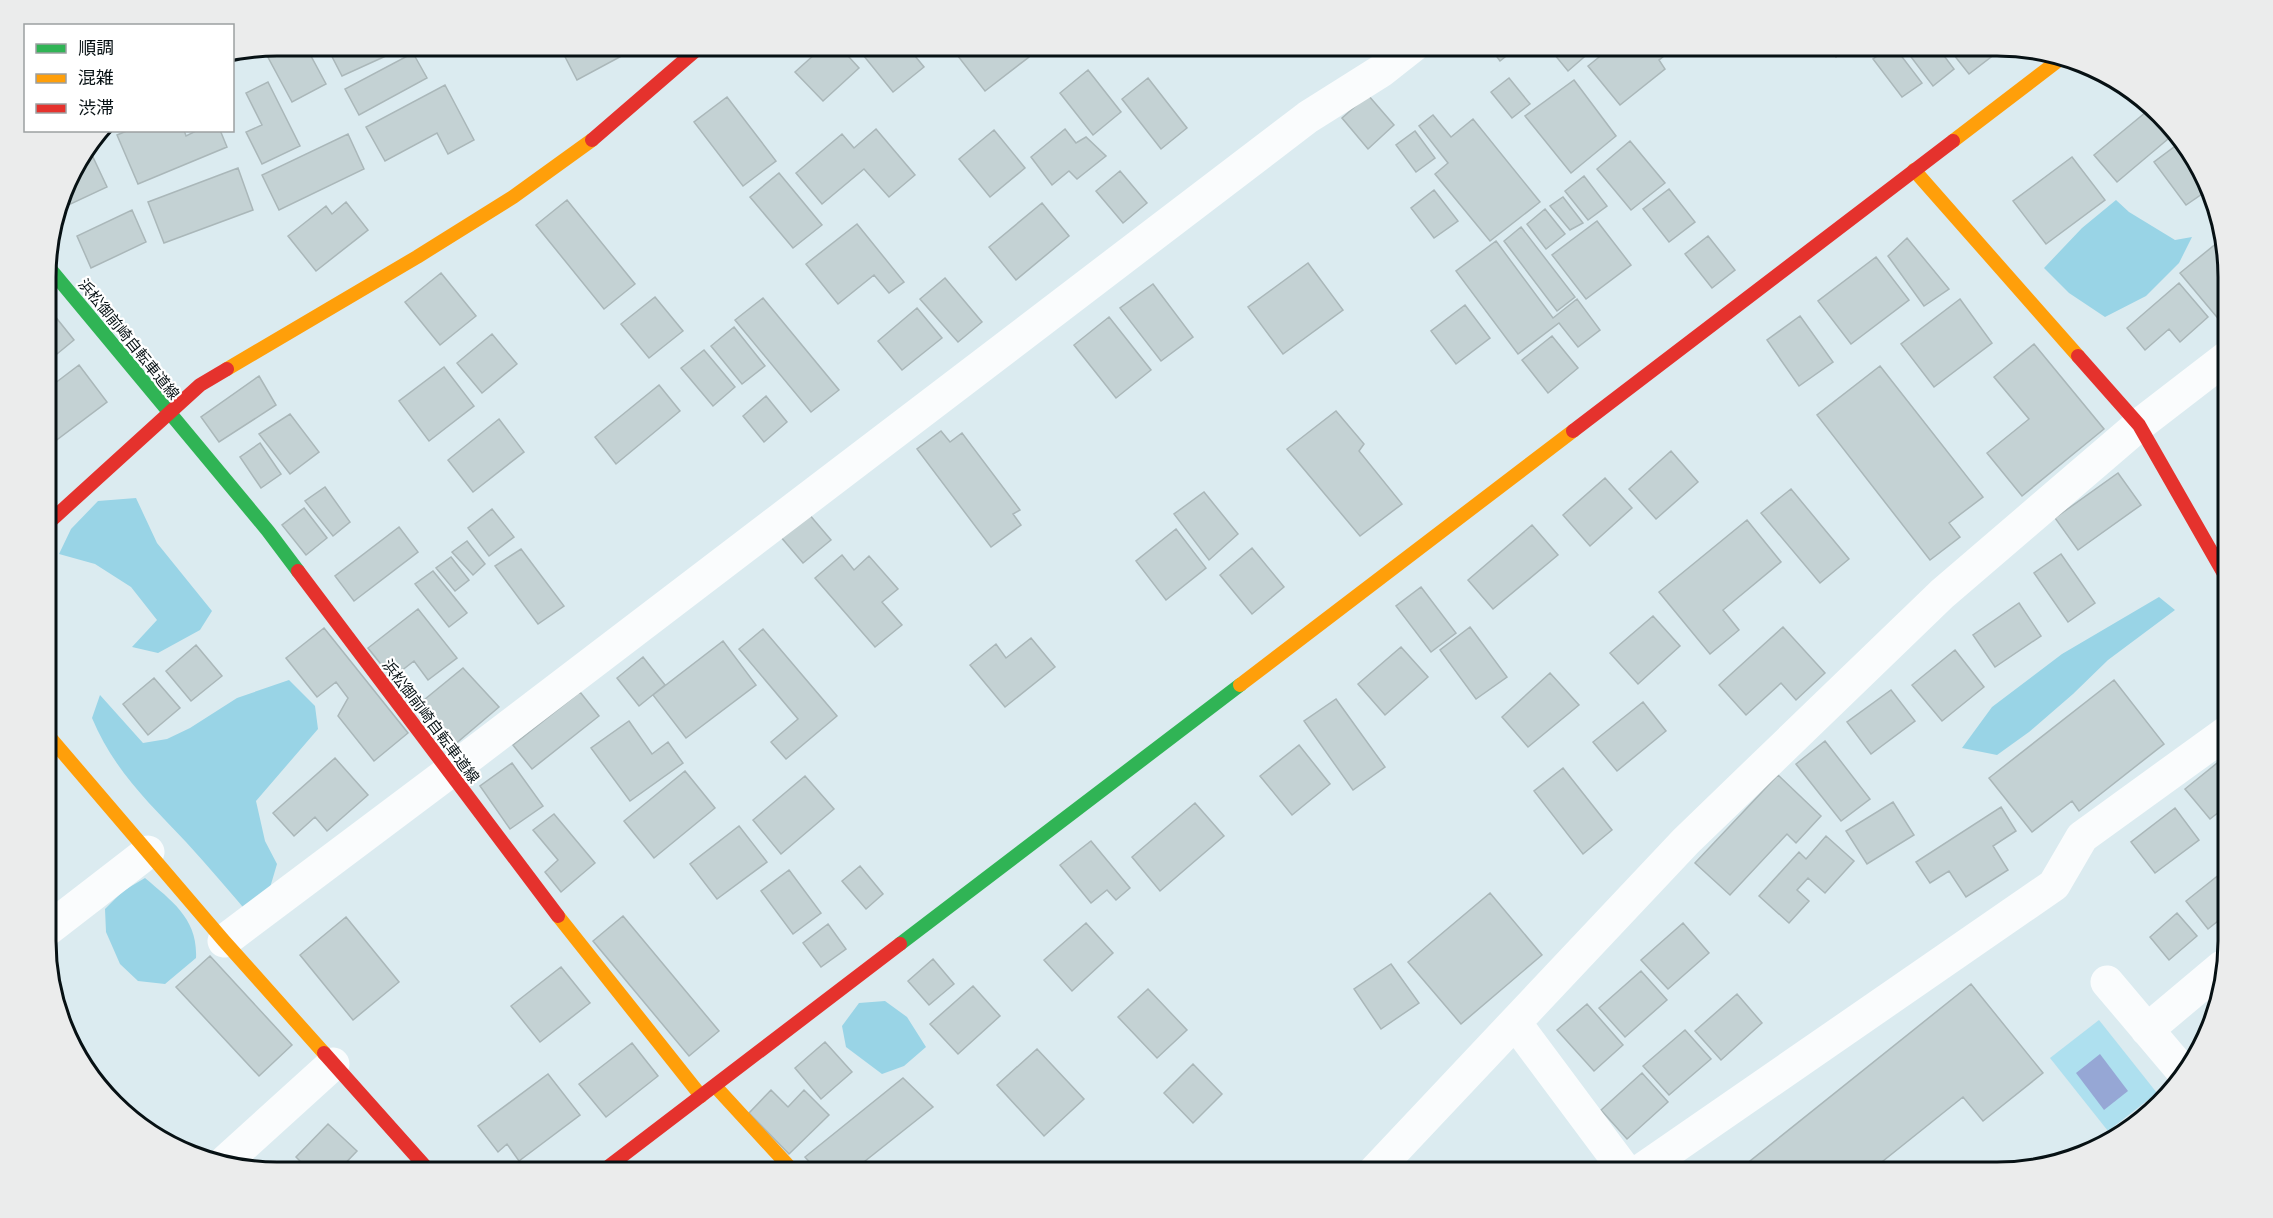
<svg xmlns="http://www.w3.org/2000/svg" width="2273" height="1218" viewBox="0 0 2273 1218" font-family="'Asap Condensed','Noto Sans JP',sans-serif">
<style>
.green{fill:#aee0ef}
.forest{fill:#99d4e6}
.water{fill:#96a7d5}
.building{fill:#c4d2d4;stroke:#aab7b9;stroke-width:1.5}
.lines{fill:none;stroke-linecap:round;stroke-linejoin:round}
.street{stroke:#fafcfd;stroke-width:33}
.fast{stroke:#30b455;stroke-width:14}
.slow{stroke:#ff9f0a;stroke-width:14}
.jam{stroke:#e5322d;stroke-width:14}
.labels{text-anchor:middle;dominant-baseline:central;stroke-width:4.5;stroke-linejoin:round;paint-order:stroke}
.street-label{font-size:15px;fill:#071114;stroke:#fff}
.rim{fill:none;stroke:#071114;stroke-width:3}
</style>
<rect width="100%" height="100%" fill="#dbebf0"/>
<!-- green -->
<path class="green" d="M2099 1020 2157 1093 2108 1131 2050 1058Z"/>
<!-- forest -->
<path class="forest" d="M2116 200 2129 212 2175 240 2192 237 2179 263 2146 296 2105 317 2069 293 2044 268 2082 228Z
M136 498 157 543 212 611 200 630 158 653 132 647 157 620 131 587 95 564 59 554 71 529 98 501Z
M2159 597 2175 610 2108 660 2073 694 2029 732 1997 755 1962 748 1992 707 2062 654Z
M289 680 315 706 318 729 256 801 265 841 277 864 269 891 253 919C231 893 209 867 186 842 149 803 113 769 92 718L100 695 143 743 167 739 190 728 237 698Z
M145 878C172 901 198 919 196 958L165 984 138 981 120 964 106 932 105 909 123 891Z
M885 1001 907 1017 926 1047 904 1066 882 1074 846 1047 842 1026 859 1003Z"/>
<!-- water -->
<path class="water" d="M2100 1054 2128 1091 2104 1110 2076 1073Z"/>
<!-- building -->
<path class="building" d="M277 45H305L326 84 292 102 263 48Z
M326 45H410L342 76Z
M559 45H642L577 80Z
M825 45H838L859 68 823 101 795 72Z
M855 45H906L924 67 893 92Z
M963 45H1020L1029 57 985 91 954 51Z
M1170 45H1192L1179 56Z
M1488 45H1520L1500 61Z
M1553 45H1598L1568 71 1549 48Z
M1614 45H1678L1659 60 1665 69 1620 105 1588 66Z
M1827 45H1853L1836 57Z
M1893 45 1922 83 1902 97 1873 59Z
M1902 45H1936L1954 69 1933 86Z
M1946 45H1996L2004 47 1969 74Z
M413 53 427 78 359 115 345 89Z
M1088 70 1121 112 1093 135 1060 93Z
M1148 78 1187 128 1161 149 1122 99Z
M1509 78 1530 104 1512 118 1491 92Z
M1574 80 1616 136 1571 173 1525 116Z
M268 82 300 146 262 164 246 132 262 125 246 93Z
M445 85 474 140 448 154 437 133 385 161 366 127Z
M1368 95 1394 125 1368 149 1342 118Z
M727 97 776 161 743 186 694 122Z
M2146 112 2168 139 2117 182 2094 155Z
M1433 115 1451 137 1473 119 1540 202 1490 241 1435 174 1448 163 1419 126Z
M876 129 915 175 889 197 864 169 822 204 796 173 842 134 854 148Z
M1065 129 1076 143 1086 137 1106 156 1077 179 1069 171 1052 185 1031 157Z
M129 130H184L186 136 198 130H220L227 147 138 184 117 135Z
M994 130 1025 168 990 197 959 159Z
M1415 131 1435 158 1416 172 1396 145Z
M348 134 364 169 279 210 262 175Z
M1630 141 1665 183 1631 210 1597 169Z
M2182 141 2189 148 2205 192 2186 205 2154 162Z
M92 155 107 187 60 209 69 175 79 161Z
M2072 157 2105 200 2046 244 2013 201Z
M238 168 253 210 164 243 148 202Z
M1120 171 1147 203 1123 223 1096 191Z
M779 173 822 225 793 248 750 197Z
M1584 176 1607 206 1588 220 1565 191Z
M1669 189 1695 222 1669 242 1643 209Z
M1434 190 1458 221 1434 238 1411 208Z
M1563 197 1583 223 1570 230 1550 206Z
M567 200 635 284 604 309 536 225Z
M346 202 368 230 316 271 288 236 326 206 332 214Z
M1042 203 1069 236 1016 280 989 247Z
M1545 209 1565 234 1546 249 1527 224Z
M132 210 146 242 91 268 77 236Z
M1597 221 1631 265 1586 299 1552 255Z
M857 224 904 282 889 293 874 275 838 304 806 264Z
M1521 227 1575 297 1557 311 1504 241Z
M1708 236 1735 270 1712 288 1685 254Z
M1907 238 1949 289 1924 306 1888 256Z
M2223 238 2226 247V328L2180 273Z
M1496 241 1553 318 1577 299 1600 330 1578 347 1559 323 1518 354 1456 271Z
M1876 257 1909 300 1851 344 1818 301Z
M1308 263 1343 310 1283 354 1248 307Z
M441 273 476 316 440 345 405 302Z
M945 278 982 322 958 342 920 299Z
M2179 283 2208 317 2180 342 2169 329 2145 350 2127 328Z
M1153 284 1193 337 1161 361 1120 308Z
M655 297 683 331 649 358 621 324Z
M763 298 839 390 811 412 735 320Z
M1960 299 1992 343 1934 387 1901 344Z
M46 305 74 340 46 363Z
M1465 305 1490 338 1456 364 1431 331Z
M917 308 942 338 902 370 878 341Z
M1800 316 1833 362 1799 386 1767 340Z
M1109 317 1151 370 1116 398 1074 345Z
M734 327 765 366 742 384 711 346Z
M492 334 517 364 482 393 457 363Z
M1552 336 1578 368 1548 393 1522 360Z
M2034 344 2104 429 2022 496 1987 453 2029 419 1994 377Z
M704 350 735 387 713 406 681 368Z
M79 365 107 402 46 448V390Z
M1880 366 1983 497 1949 523 1960 537 1930 560 1817 415Z
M444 367 474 406 429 441 399 401Z
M259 376 276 405 219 442 201 417Z
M659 385 680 411 616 464 595 437Z
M766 396 787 422 764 442 743 416Z
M1336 411 1364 444 1359 451 1402 504 1360 536 1287 449Z
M290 414 319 452 290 474 259 434Z
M499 419 524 452 473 492 448 460Z
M941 431 950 442 962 433 1020 510 1013 514 1021 525 991 547 917 449Z
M260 443 281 474 261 488 240 457Z
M1671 451 1698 482 1656 519 1629 489Z
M2118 473 2141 505 2078 550 2055 518Z
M1605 478 1632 508 1590 546 1563 515Z
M325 487 350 522 333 536 305 501Z
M1791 489 1849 559 1820 583 1761 513Z
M1204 492 1238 534 1209 560 1174 514Z
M304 508 327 538 306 555 282 525Z
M492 509 514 537 489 556 468 528Z
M808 513 831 540 803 563 780 536Z
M1747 520 1781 562 1723 610 1739 630 1710 654 1659 592Z
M1532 525 1558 555 1493 609 1468 580Z
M399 527 418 552 354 601 335 576Z
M1176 529 1206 568 1166 600 1136 561Z
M467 541 485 564 473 575 452 552Z
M1252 548 1284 587 1252 614 1220 575Z
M521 549 564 606 538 624 495 566Z
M2061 554 2095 603 2068 622 2034 573Z
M842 555 854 570 869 556 898 589 882 602 902 625 875 647 815 578Z
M451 557 469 580 455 591 436 568Z
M433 571 467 613 449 627 415 584Z
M1421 587 1456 633 1431 652 1396 606Z
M2019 603 2041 636 1995 667 1973 635Z
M418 609 457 658 428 680 414 661 392 678 368 648Z
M1653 616 1680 646 1638 684 1610 653Z
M1470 627 1507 677 1476 699 1440 650Z
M1783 627 1825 673 1796 700 1781 683 1746 715 1719 685Z
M324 628 408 733 374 761 338 716 348 698 336 682 317 697 286 658Z
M763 629 837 716 786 759 771 742 798 719 739 649Z
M1031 638 1055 667 1005 707 970 665 996 644 1006 658Z
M723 641 756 685 686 738 653 695Z
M196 645 222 676 191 701 166 671Z
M1401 647 1428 677 1385 715 1358 684Z
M1955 650 1984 687 1942 721 1912 685Z
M643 657 665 685 639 706 617 678Z
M463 668 499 707 453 746 419 704Z
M1550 673 1579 705 1528 747 1502 717Z
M154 678 180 708 148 735 123 704Z
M2114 680 2164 744 2079 811 2072 801 2032 832 1989 778Z
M1891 690 1915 721 1871 754 1847 722Z
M580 692 599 716 532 769 513 745Z
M1336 699 1385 767 1353 790 1304 721Z
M1643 702 1666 731 1617 771 1593 742Z
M629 721 652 754 668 742 683 763 630 801 591 748Z
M1825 741 1870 799 1841 821 1796 764Z
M1299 745 1330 784 1292 815 1260 776Z
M2227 755 2228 805 2210 819 2185 789Z
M335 758 368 795 327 831 315 817 294 836 273 813Z
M512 763 543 806 510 829 480 786Z
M1563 768 1612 830 1583 854 1534 791Z
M685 771 715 808 654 858 624 821Z
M1778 775 1821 816 1796 843 1787 834 1730 895 1695 863Z
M805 776 834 809 781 854 753 820Z
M1893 802 1914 835 1867 864 1846 831Z
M1195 803 1224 836 1160 891 1132 857Z
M2001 807 2016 831 1993 846 2008 870 1966 897 1949 871 1930 883 1916 862Z
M2175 808 2199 840 2155 873 2131 842Z
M554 814 595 863 561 892 545 872 558 860 533 830Z
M739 826 767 862 717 899 690 864Z
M1826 836 1854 861 1825 893 1808 878 1797 890 1809 901 1789 923 1759 896 1799 852 1806 859Z
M1091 841 1130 888 1116 900 1107 890 1091 903 1060 865Z
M860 866 883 894 866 909 842 881Z
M789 870 821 913 793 934 761 891Z
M2220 874 2228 883V913L2208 929 2186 901Z
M1490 893 1542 955 1461 1024 1408 962Z
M2177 913 2197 936 2169 960 2150 937Z
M623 916 719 1031 689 1056 593 941Z
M346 917 399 982 353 1020 300 955Z
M1086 923 1113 953 1072 991 1044 960Z
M1683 923 1709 953 1668 989 1641 960Z
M828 924 846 949 821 967 803 943Z
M210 956 292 1045 259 1076 176 987Z
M933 959 954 984 929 1005 908 981Z
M1391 964 1419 1003 1381 1029 1354 989Z
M561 967 590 1003 540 1042 511 1006Z
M1641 971 1667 1000 1625 1037 1599 1008Z
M1971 984 2043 1073 1983 1121 1963 1097 1868 1173H1735Z
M973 986 1000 1016 958 1054 930 1024Z
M1148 989 1187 1030 1157 1058 1118 1017Z
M1737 994 1762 1023 1721 1060 1695 1031Z
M1587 1004 1623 1045 1594 1071 1557 1030Z
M1685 1030 1711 1059 1669 1095 1643 1066Z
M825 1042 852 1072 821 1099 795 1068Z
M632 1043 658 1076 606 1117 579 1084Z
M1037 1049 1084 1099 1044 1136 997 1085Z
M1193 1064 1222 1094 1193 1123 1164 1093Z
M1642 1073 1668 1102 1627 1139 1601 1110Z
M548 1074 580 1115 519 1161 507 1144 498 1152 478 1126Z
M903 1078 933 1107 850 1173H819L805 1157Z
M771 1090 788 1107 804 1090 829 1115 789 1154 749 1113Z
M328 1124 357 1151 336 1173H312L296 1157Z
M1022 1162 1032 1173H1011Z"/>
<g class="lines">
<!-- street -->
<path class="street" d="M47 930 148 852
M224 941 449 772 1308 117 1381 71 1414 45
M2107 982 2184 1073
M1516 1024 1627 1173
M2147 1030 2222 967
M226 1161 333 1064
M1373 1173 1686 841 1942 594 2139 425 2226 358
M1637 1173 2054 885 2082 837 2227 732"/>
<!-- fast -->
<path class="fast" d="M46 264 268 531 298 571
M900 944 1240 685"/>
<!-- slow -->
<path class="slow" d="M1953 141 2059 60
M1914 170 2078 356
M227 369 417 257 513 197 592 140
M1240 685 1573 431
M47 734 224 941 324 1053
M558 916 701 1096
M715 1086 795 1173"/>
<!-- jam -->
<path class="jam" d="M592 140 702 45
M2078 356 2139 425 2227 579
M1573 431 1953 141
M46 525 200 385 227 369
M298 571 558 916
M324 1053 431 1173
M600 1173 900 944"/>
</g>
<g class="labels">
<!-- street labels -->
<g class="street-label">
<text transform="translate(129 339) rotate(51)">浜松御前崎自転車道線</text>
<text transform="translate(431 721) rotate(53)">浜松御前崎自転車道線</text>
</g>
</g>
<!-- crop -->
<path d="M0 0H2273V1218H0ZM277 56H1997A221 221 0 0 1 2218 277V941A221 221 0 0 1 1997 1162H277A221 221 0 0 1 56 941V277A221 221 0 0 1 277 56Z" fill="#ebecec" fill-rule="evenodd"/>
<path class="rim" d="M277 56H1997A221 221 0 0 1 2218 277V941A221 221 0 0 1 1997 1162H277A221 221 0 0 1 56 941V277A221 221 0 0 1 277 56Z"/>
<!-- legend -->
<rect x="24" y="24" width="210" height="108" fill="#ffffff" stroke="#9ca0a1" stroke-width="1.5"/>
<rect x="36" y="44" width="30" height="9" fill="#30b455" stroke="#9ca0a1" stroke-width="1.5"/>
<text x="78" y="54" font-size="18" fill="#071114">順調</text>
<rect x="36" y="74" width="30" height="9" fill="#ff9f0a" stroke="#9ca0a1" stroke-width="1.5"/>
<text x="78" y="84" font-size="18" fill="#071114">混雑</text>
<rect x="36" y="104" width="30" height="9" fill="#e5322d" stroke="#9ca0a1" stroke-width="1.5"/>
<text x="78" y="114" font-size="18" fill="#071114">渋滞</text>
</svg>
